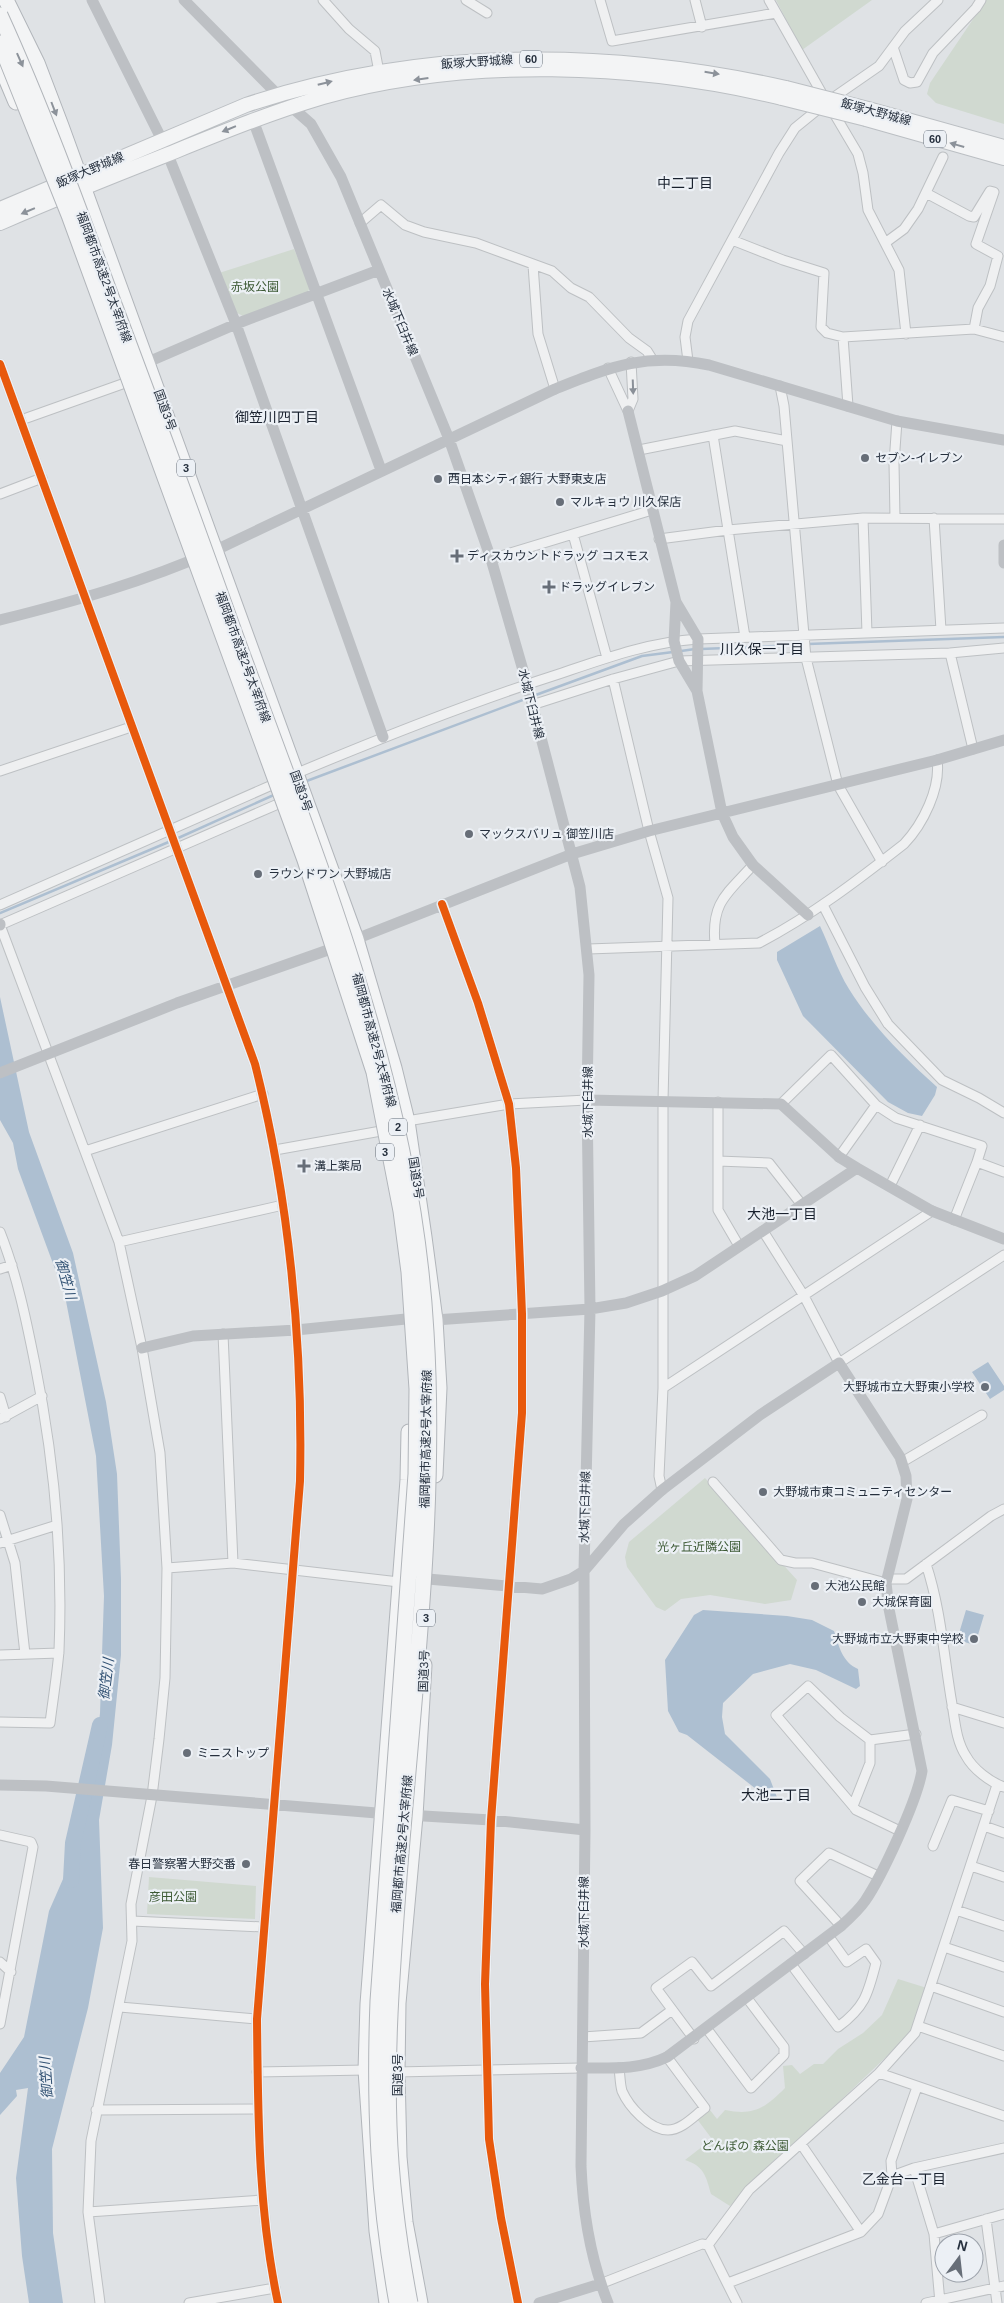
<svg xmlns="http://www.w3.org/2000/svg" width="1004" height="2303" viewBox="0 0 1004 2303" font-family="Arial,'Noto Sans JP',sans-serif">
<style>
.green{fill:#d0d9d0}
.water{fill:#adbfd1}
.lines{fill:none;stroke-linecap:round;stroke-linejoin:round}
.stream{stroke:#adbfd1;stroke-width:2.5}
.river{stroke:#adbfd1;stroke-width:16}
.street-casing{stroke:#bdc0c3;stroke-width:11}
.primary-casing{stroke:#bbbfc3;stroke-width:16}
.highway-casing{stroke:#b1b5ba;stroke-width:17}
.street{stroke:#eff0f1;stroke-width:9}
.secondary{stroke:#bdc0c4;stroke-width:11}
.primary{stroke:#f3f4f5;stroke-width:14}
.highway{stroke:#f3f4f5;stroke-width:15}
.primary-bridge-casing{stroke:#bbbfc3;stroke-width:16;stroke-linecap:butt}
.highway-bridge-casing{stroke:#b1b5ba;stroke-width:17;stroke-linecap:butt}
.primary-bridge{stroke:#f3f4f5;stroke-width:14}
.highway-bridge{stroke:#f3f4f5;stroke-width:15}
.cycleway-casing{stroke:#ecf0f5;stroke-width:11}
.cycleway{stroke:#e8590c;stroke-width:8}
.oneway{fill:#8c929a}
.oneway2{fill:#8a9098}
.poi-dot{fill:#676e78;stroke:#ecf0f5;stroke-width:2}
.labels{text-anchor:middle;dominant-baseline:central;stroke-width:4.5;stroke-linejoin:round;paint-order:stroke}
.shield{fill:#ecf0f5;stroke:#616a75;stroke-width:1}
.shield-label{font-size:11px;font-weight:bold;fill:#26303e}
.street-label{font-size:12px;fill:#26303e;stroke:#ecf0f5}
.park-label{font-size:12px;fill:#3c5934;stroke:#ecf0f5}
.poi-label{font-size:12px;fill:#26303e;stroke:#ecf0f5;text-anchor:start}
.neighbourhood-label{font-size:14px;fill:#19212e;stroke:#ecf0f5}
.water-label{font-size:14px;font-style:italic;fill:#305072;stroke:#ecf0f5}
</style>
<rect width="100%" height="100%" fill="#dfe2e5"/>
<!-- green -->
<path class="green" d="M776 0H872L802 50Z
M986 0H1004V124L936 103 927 94 930 83Z
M294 249 310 287 307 294 243 316 235 312 219 273Z
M705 1478 797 1580 791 1600 765 1604 710 1595 681 1599 665 1611 656 1607 627 1567 625 1557 629 1542Z
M149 1877 256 1886 255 1919 147 1914Z
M898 1979 927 1988 915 2025 909 2035 730 2206 711 2194C706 2176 704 2166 685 2160L712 2139 697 2119 710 2110 717 2119 725 2110C754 2116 765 2108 785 2088L783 2066 792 2065 800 2074 814 2064H823L838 2049 863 2033 882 2015Z"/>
<!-- water -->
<path class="water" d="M820 926C830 947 837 970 849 989 872 1026 905 1058 937 1087L935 1095 922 1116 908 1113 888 1102 803 1016 777 960V952Z
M0 997 29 1132 73 1253 106 1402 117 1474 121 1579V1655L112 1745 99 1820 103 1928 88 2008 52 2149 53 2233 63 2303H29L22 2256 16 2178 28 2088 16 2090 17 2096 0 2115V2073L24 2037 49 1911 81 1838 94 1771 100 1713 104 1596 96 1456 65 1296 18 1169 13 1143 0 1120Z
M988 1362 1004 1386V1390L990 1399 972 1372Z
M703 1610 787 1616 812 1620 834 1631C839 1646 842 1662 858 1669L860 1686 856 1689 816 1670 790 1664 753 1674 723 1703 722 1717 725 1734 770 1779 778 1800 765 1796 687 1735 679 1732 668 1711 665 1660 694 1615Z
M966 1610 984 1615 975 1645 957 1640Z"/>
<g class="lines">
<!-- stream -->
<path class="stream" d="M808 644 1004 637
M701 649 803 645
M681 651 695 649
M533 696 642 656 673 652
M304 782 528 698
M176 839 276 794
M0 913 171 841"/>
<!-- river -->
<path class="river" d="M71 1880 73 1843 100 1725"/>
<!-- street casing -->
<g class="street-casing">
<path id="street" d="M323 0 349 29 375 51 379 72
M466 0 487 13
M600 0 612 41 776 13
M695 0 702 27
M769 0 825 99
M893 47 904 80 910 83 917 82 933 53 976 8 981 0
M832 110 858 154 863 173 868 210 899 270 906 334
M926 193 969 216 974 217 990 191 994 192 976 244 998 256 990 286 978 308 974 329
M360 223 381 205 405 225 424 232 476 243 552 271 571 288 589 297 629 338 647 351 652 359
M732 240 783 260 824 273 821 327 827 333 843 337 974 329 1004 337
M885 243 904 229 918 209 943 157
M533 265 538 334 555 389
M843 337 848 406
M688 361 685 337 688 321 779 153 795 128 827 102 879 66 905 31 938 0
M608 368 628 411
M780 386 784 406 806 658 838 785 882 862
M628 411 633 399 631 362
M21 420 125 383
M713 435 745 637
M639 450 735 431 787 441
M0 494 42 478
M863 518 867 633
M895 518 894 463 897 421
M934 518 941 630
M573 534 607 658
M659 539 728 530 863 518 1004 519
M491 559 652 510
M950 653 973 749
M613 679 649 831 668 898 663 1101V1388L659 1476 662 1490
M532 705 613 679 679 661 950 653 1004 648
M0 771 131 727
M295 774C383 737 471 702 562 673 606 658 650 642 698 639L1004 628
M0 905 272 785
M823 905 865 987 888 1024 942 1080 979 1098 1004 1113
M715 944C711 902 727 894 753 865
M588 949 759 943C811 916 858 880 904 844 923 824 941 788 937 760
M718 1102V1210L739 1246
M781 1104 831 1055 876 1105 896 1118 982 1146 977 1162 1004 1172
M407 1121 509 1104 587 1100
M275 1150 381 1131
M85 1151 263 1094
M839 1157 876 1105
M718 1161 769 1163 802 1205
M890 1186 920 1125
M954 1220 977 1162
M763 1231 804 1296 839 1363 1004 1255
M0 1232C17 1275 26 1319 35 1364 54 1458 63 1555 59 1651 57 1675 53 1699 50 1723L0 1722
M119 1242 283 1205
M0 1269 12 1265
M223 1334 233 1563
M663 1388 932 1211
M0 1397 6 1417
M0 1419 42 1396
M902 1462 982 1415
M713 1482 781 1560 795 1563H812L886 1583
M0 1515 15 1563 25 1654
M0 1543 57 1525
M926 1564C941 1609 944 1658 952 1704 955 1721 956 1741 966 1756 973 1769 990 1782 1004 1787
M167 1568 233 1563 399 1582
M887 1579H906L991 1516 1004 1509
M0 1655 59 1653
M952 1707 1004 1723
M870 1740 916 1734
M853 1806 870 1763V1740L840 1717 808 1686 776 1715 853 1806 856 1810 900 1831
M984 1826 1004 1833
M0 1835 31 1842 33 1847 0 2024
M933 1846 952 1800 989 1811
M971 1866 1004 1877
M956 1910 1004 1926
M132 1921 263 1927
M841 1926 800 1881 829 1853 878 1876
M944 1947 1004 1967
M0 1962 11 1972
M791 1964 838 2027C865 2007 868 1994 876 1963L866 1949 847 1962 829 1937
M931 1986 1004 2012
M120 2007 257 2019
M918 2026 1004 2056
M707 2029 751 2088 784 2055V2047L747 1998
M583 2037 641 2033 672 2010
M694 2039 656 1988 692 1962 711 1986 784 1931 804 1954
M619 2068C620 2075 620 2084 622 2091 629 2107 650 2130 668 2130 682 2130 695 2115 705 2108L667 2057
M257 2072 366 2070
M397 2072 581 2068
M879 2073 1004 2116
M96 2110 257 2109
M801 2144 861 2232
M914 2168 934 2234 940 2303
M892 2176 891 2161 917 2087
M88 2212 263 2200
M986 2219 997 2303
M934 2234 1004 2214
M708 2245 749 2190 879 2073 915 2033 997 1785
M708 2245 737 2303
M728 2283 861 2232 878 2214 892 2176 914 2168 1004 2148
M600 2284 702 2244 708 2245
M100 2303 88 2212 91 2141 132 1941 131 1904 152 1796 159 1739 165 1678 167 1568 160 1453 142 1348 119 1242 0 925 278 804
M189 2303 275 2288
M926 2303 1004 2286"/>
</g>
<!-- primary casing -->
<g class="primary-casing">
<path id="primary" d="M868 109 1004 147
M866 119 1004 158
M0 209 246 105C421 47 607 48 786 88
M0 223C55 199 110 177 166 155 218 134 269 113 323 97 467 57 637 63 782 98"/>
</g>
<!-- highway casing -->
<g class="highway-casing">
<path id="highway" d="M6 0 37 63 61 126 356 939 394 1068 407 1121 424 1237 435 1320 439 1388 435 1475
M0 64 16 102
M387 2303 377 2231 366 2070 368 2004 408 1480 409 1432
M420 2303 405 2222 399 2157 397 2072 398 2003 415 1816 424 1665"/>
</g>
<!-- street -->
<use href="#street" class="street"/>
<!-- secondary -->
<path class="secondary" d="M92 0 162 140 236 324 383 737
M184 0 278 95 311 124 341 177 449 439 491 559 527 684 580 887 589 975 587 1100 590 1309 584 1571 585 1830 581 2166C583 2214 590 2258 608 2303
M253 120 381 470
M148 362 236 324 379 270
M0 364 255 1064C289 1198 303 1344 300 1481L257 2019C258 2114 258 2210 278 2303
M628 411 676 602 698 639 697 691 722 813 733 837 753 865 808 915
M1004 545V563
M676 602 674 641 679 661 697 691
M0 620C76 601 143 582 216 550L555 389C612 366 648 352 709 365L897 421 1004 440
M442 904 478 1003 509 1104 516 1168 522 1314V1413L491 1820 485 1984 489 2139 501 2218 518 2303
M0 924V925
M0 1073 177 1003 328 950 572 854 649 831 937 760 1004 740
M587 1100 781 1104 839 1157 857 1168 932 1211 1004 1239
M435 1320 590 1309 626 1303 662 1291 695 1276 857 1168
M142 1348 193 1336 296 1330 406 1319
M428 1579 542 1589 571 1579 584 1571 624 1524 662 1490 760 1415 839 1363 900 1457 906 1476 907 1499 886 1583 889 1609 922 1771C917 1801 882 1876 865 1901 858 1911 850 1918 841 1926L667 2057C640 2070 610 2068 581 2068
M0 1785 46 1786 389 1814
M407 1815 491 1820 585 1830
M539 2303 600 2284"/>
<!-- primary -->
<use href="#primary" class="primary"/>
<!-- highway -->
<use href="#highway" class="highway"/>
<!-- primary-bridge casing -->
<g class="primary-bridge-casing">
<path id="primary-bridge" d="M786 88 868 109
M782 98 866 119"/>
</g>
<!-- highway-bridge casing -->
<g class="highway-bridge-casing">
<path id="highway-bridge" d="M0 15C41 105 75 198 109 291 151 402 192 514 232 626 316 858 412 1082 426 1332 437 1510 413 1699 399 1877 393 1960 386 2043 389 2126 391 2186 399 2245 410 2303
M0 43 69 215 305 860 374 1072 401 1211 409 1272 417 1389 416 1474 378 2001C374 2106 378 2199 397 2303"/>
</g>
<!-- primary-bridge -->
<use href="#primary-bridge" class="primary-bridge"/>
<!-- highway-bridge -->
<use href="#highway-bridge" class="highway-bridge"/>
<!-- cycleway casing -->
<g class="cycleway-casing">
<path id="cycleway" d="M0 364 255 1064C289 1198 303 1344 300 1481L257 2019C258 2114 258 2210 278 2303
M442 904 478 1003 509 1104 516 1168 522 1314V1413L491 1820 485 1984 489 2139 501 2218 518 2303"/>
</g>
<!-- cycleway -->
<use href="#cycleway" class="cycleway"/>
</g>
<!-- one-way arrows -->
<defs><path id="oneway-solid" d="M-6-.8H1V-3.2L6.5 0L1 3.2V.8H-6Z" transform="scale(1.25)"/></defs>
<g class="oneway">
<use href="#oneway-solid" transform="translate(20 60) rotate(66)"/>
<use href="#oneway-solid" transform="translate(712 73) rotate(9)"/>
<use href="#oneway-solid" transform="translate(421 79) rotate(172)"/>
<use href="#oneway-solid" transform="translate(325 83) rotate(-14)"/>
<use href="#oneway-solid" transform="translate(54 109) rotate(69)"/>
<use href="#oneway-solid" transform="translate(229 129) rotate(158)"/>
<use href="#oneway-solid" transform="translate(957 145) rotate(-164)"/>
<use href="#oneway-solid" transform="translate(28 211) rotate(157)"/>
</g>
<use class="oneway2" href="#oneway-solid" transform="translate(633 387) rotate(88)"/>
<!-- markers -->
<g class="poi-dot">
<circle cx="865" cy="458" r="5"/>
<circle cx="438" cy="479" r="5"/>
<circle cx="560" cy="502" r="5"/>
<path d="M454.5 548.5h5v5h5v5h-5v5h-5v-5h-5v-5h5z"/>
<path d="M546.5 579.5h5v5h5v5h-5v5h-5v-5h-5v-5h5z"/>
<circle cx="469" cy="834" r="5"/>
<circle cx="258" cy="874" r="5"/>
<path d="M301.5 1158.5h5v5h5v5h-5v5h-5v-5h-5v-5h5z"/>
<circle cx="985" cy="1387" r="5"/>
<circle cx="763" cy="1492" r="5"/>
<circle cx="815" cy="1586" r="5"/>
<circle cx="862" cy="1602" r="5"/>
<circle cx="974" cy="1639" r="5"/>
<circle cx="187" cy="1753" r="5"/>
<circle cx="246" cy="1864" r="5"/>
</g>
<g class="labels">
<!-- shield labels -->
<g class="shield">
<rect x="520" y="50.5" width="22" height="17" rx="4"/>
<rect x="924" y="130.5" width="22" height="17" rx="4"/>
<rect x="177" y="459.5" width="18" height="17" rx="4"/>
<rect x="389" y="1118.5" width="18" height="17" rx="4"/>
<rect x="376" y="1143.5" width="18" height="17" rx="4"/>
<rect x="417" y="1609.5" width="18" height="17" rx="4"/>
</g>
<g class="shield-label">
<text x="531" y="59">60</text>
<text x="935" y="139">60</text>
<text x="186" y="468">3</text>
<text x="398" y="1127">2</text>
<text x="385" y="1152">3</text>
<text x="426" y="1618">3</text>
</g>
<!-- street labels -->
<g class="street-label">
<text transform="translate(477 62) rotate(-4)">飯塚大野城線</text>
<text transform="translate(876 112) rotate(15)">飯塚大野城線</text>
<text transform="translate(90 170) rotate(-23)">飯塚大野城線</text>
<text transform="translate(104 277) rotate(70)">福岡都市高速2号太宰府線</text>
<text transform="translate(400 322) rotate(67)">水城下臼井線</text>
<text transform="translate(165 410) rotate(70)">国道3号</text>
<text transform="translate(243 657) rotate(70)">福岡都市高速2号太宰府線</text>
<text transform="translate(531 704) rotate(76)">水城下臼井線</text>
<text transform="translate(301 791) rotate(70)">国道3号</text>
<text transform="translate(374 1040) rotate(75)">福岡都市高速2号太宰府線</text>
<text transform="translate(588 1102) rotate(-90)">水城下臼井線</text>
<text transform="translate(416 1178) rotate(81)">国道3号</text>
<text transform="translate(426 1439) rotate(-89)">福岡都市高速2号太宰府線</text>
<text transform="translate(585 1507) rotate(-89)">水城下臼井線</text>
<text transform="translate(424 1671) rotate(-88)">国道3号</text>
<text transform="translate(402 1844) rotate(-85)">福岡都市高速2号太宰府線</text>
<text transform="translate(584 1912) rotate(-90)">水城下臼井線</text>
<text transform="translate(398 2075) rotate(-90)">国道3号</text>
</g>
<!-- park labels -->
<g class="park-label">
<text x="255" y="287">赤坂公園</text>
<text x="699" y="1547">光ヶ丘近隣公園</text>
<text x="173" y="1897">彦田公園</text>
<text x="745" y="2146">どんぽの 森公園</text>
</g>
<!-- poi labels -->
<g class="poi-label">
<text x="875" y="458">セブン-イレブン</text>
<text x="448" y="479">西日本シティ銀行 大野東支店</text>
<text x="570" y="502">マルキョウ 川久保店</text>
<text x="467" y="556">ディスカウントドラッグ コスモス</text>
<text x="559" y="587">ドラッグイレブン</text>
<text x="479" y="834">マックスバリュ 御笠川店</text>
<text x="268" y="874">ラウンドワン 大野城店</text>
<text x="314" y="1166">溝上薬局</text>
<text x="975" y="1387" text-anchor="end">大野城市立大野東小学校</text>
<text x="773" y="1492">大野城市東コミュニティセンター</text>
<text x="825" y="1586">大池公民館</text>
<text x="872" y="1602">大城保育園</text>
<text x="964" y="1639" text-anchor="end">大野城市立大野東中学校</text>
<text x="197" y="1753">ミニストップ</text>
<text x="236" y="1864" text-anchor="end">春日警察署大野交番</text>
</g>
<!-- neighbourhood labels -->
<g class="neighbourhood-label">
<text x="685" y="183">中二丁目</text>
<text x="277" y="417">御笠川四丁目</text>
<text x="762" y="649">川久保一丁目</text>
<text x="782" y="1214">大池一丁目</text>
<text x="776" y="1795">大池二丁目</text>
<text x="904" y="2179">乙金台一丁目</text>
</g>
<!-- water labels -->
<g class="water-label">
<text transform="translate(66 1279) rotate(74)">御笠川</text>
<text transform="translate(106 1679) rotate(-83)">御笠川</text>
<text transform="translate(46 2078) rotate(-94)">御笠川</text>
</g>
</g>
<!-- north arrow -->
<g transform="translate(959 2258) rotate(15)"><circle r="24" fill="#ecf0f5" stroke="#9da3ac"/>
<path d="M0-4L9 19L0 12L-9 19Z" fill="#676e78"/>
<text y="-8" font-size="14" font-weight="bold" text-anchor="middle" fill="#26303e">N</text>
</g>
</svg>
